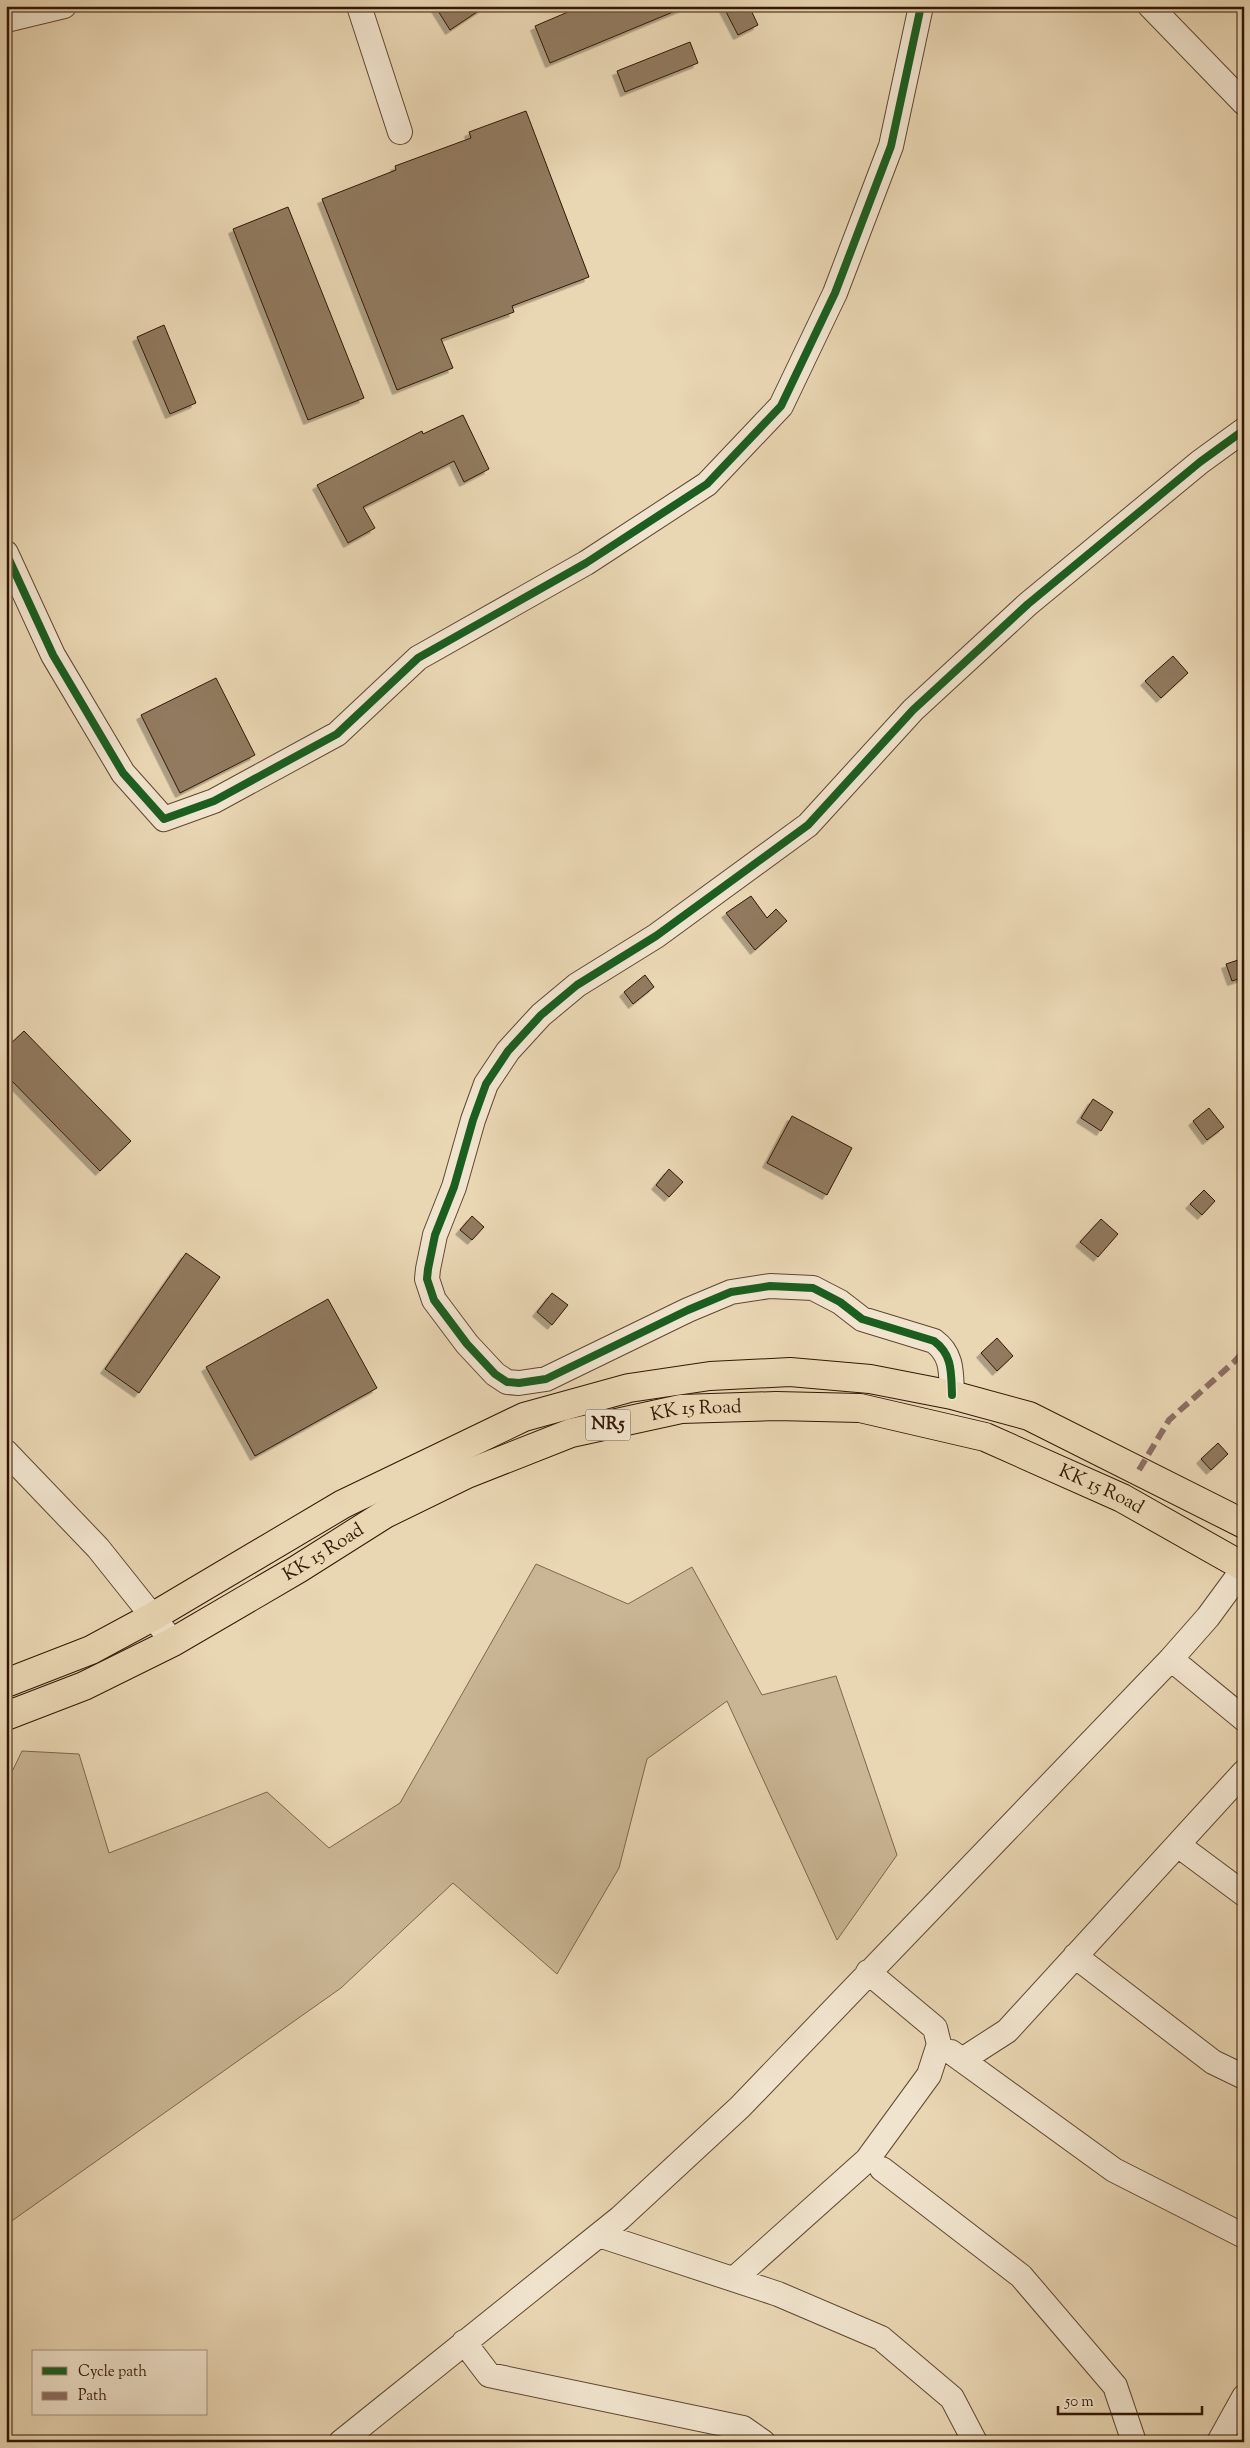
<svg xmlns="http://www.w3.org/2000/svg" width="1250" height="2448" viewBox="0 0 1250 2448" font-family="'Sorts Mill Goudy',serif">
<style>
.green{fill:#cab695;stroke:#7e664c}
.building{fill:#917a5f;stroke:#321704;filter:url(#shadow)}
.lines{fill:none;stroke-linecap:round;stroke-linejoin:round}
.minor-casing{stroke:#604730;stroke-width:26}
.highway-casing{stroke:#321704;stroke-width:30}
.minor{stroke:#f1e4ce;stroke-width:24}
.highway{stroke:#e9d6b3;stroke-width:28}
.quiet{stroke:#8d6e63;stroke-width:6;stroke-dasharray:12 6;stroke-linecap:butt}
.cycleway-casing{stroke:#f1e4ce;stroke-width:11}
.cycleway{stroke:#1b5e20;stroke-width:8}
.labels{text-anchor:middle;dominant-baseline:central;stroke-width:5;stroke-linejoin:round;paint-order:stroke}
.shield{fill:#f1e4ce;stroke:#6b5441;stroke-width:1}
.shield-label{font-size:18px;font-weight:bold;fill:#321704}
.street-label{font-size:19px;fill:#321704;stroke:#f1e4ce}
</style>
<defs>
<filter id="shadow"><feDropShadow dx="-4.5" dy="4.5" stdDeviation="0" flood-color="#0004"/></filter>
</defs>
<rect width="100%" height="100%" fill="#e9d6b3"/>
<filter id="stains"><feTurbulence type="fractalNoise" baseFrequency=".004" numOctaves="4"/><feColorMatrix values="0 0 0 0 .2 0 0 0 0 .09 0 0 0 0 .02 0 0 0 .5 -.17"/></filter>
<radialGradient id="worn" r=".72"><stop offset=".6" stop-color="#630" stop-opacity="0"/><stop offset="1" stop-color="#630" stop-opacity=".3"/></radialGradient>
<!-- green -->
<path class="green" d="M536 1564 628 1604 692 1567 762 1695 836 1676 897 1855 837 1940 727 1701 647 1759 619 1868 557 1974 453 1883 341 1988 6 2225V1784L22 1751 79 1754 109 1853 267 1792 329 1848 400 1803Z"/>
<!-- building -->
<path class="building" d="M435 6H486L450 30Z
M582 6H685V7L550 63 535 26Z
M723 6H749L758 25 738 35Z
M690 42 698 63 625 92 617 71Z
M526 111 589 277 512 306 514 312 441 339 453 368 397 390 322 199 396 170 395 166 471 138 469 132Z
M288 207 364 398 308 420 233 229Z
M164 325 196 403 170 414 137 337Z
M463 415 489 469 464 482 454 461 363 507 375 528 348 543 317 485 422 431 423 434Z
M1173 656 1188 673 1161 698 1145 681Z
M216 678 255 755 180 793 141 715Z
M751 896 767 918 776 909 787 921 755 950 726 913Z
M1244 958V977L1232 981 1226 964Z
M645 975 654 987 633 1004 624 992Z
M24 1031 131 1141 100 1171 6 1075V1048Z
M1093 1099 1113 1112 1101 1131 1081 1118Z
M1209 1108 1224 1127 1207 1140 1193 1121Z
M792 1116 852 1148 827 1195 767 1163Z
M669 1169 683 1182 669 1197 656 1185Z
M1204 1190 1215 1201 1202 1215 1190 1204Z
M472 1216 484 1227 472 1240 460 1230Z
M1101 1219 1118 1234 1098 1257 1080 1242Z
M186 1253 220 1277 139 1393 105 1369Z
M552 1293 568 1305 552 1325 537 1312Z
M328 1299 377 1388 255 1456 206 1367Z
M997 1338 1013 1356 997 1371 981 1353Z
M1218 1443 1228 1454 1211 1470 1201 1459Z"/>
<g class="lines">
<!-- minor casing -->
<g class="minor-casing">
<path id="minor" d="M359 6 400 132
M1150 6 1244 103
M6 20 64 6
M6 553 53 655 123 773 164 819 214 801 337 734 418 658 586 563 707 484 781 406 835 293 891 146 921 6
M952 1395C951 1373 953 1355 934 1341L862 1319 840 1302 813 1288 770 1286 731 1292 688 1310 546 1379 519 1383 507 1382 495 1374 467 1344 434 1300 427 1279 428 1269 435 1235 454 1187 473 1120 486 1084 508 1051 541 1015 577 985 656 936 808 825 913 710 1028 604 1200 462 1244 430
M6 1452 98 1548 173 1642
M1171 1659 1244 1719
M1178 1845 1244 1894
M1075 1956 1213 2062 1244 2077
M951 2052 1114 2170 1244 2236
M962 2060 1007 2031 1244 1772
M882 2169 1021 2276 1115 2386 1134 2442
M599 2235 778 2294 881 2338 952 2398 975 2442
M734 2279 867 2160 929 2075 939 2044 935 2028 868 1972
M464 2342 489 2375 743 2428 763 2442
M341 2442 620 2218 740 2107 1171 1659 1208 1617 1244 1568
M1219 2442 1244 2397"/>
</g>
<!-- highway casing -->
<g class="highway-casing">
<g id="highway">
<path d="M6 1683 91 1650 154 1616 343 1504 524 1417 629 1388 710 1376 790 1372 870 1379 952 1395 1029 1416 1244 1524"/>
<path id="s1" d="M6 1716 84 1686 173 1642 298 1569 385 1514 467 1474 571 1433 681 1409 776 1406 860 1408 985 1437 1122 1498 1244 1567"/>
</g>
</g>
<!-- minor -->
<use href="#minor" class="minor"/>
<!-- highway -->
<use href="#highway" class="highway"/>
<!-- quiet -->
<path class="quiet" d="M1139 1470 1169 1420 1234 1362 1244 1351"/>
<!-- cycleway casing -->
<g class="cycleway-casing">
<path id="cycleway" d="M6 553 53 655 123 773 164 819 214 801 337 734 418 658 586 563 707 484 781 406 835 293 891 146 921 6
M952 1395C951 1373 953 1355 934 1341L862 1319 840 1302 813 1288 770 1286 731 1292 688 1310 546 1379 519 1383 507 1382 495 1374 467 1344 434 1300 427 1279 428 1269 435 1235 454 1187 473 1120 486 1084 508 1051 541 1015 577 985 656 936 808 825 913 710 1028 604 1200 462 1244 430"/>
</g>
<!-- cycleway -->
<use href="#cycleway" class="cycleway"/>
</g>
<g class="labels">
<!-- shield labels -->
<rect class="shield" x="585.5" y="1409.5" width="45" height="31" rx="4"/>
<g class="shield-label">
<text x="608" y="1425">NR5</text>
</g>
<!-- street labels -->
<g class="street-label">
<text stroke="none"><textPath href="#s1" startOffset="761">KK 15 Road</textPath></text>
<text stroke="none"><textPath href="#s1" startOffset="1181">KK 15 Road</textPath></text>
<text stroke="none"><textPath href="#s1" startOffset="358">KK 15 Road</textPath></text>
</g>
</g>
<!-- margin -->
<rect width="1250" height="2448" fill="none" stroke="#e9d6b3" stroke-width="25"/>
<rect x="8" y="8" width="1235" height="2433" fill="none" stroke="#321704" stroke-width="2.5"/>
<rect x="12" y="12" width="1225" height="2423" fill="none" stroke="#321704"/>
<!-- legend -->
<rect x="32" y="2350" width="175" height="65" fill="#f1e4ce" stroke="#a5927d"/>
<rect x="42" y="2367" width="25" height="8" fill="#1b5e20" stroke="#a5927d"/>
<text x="78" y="2376" font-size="15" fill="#321704">Cycle path</text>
<rect x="42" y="2392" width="25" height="8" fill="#8d6e63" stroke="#a5927d"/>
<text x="78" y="2400" font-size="15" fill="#321704">Path</text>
<!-- scale -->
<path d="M1058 2406v8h144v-8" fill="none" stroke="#321704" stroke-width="2.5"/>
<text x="1065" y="2406" font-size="15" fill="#321704" stroke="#f1e4ce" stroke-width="4" paint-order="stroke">50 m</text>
<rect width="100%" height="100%" filter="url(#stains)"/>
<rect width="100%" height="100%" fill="url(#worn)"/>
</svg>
